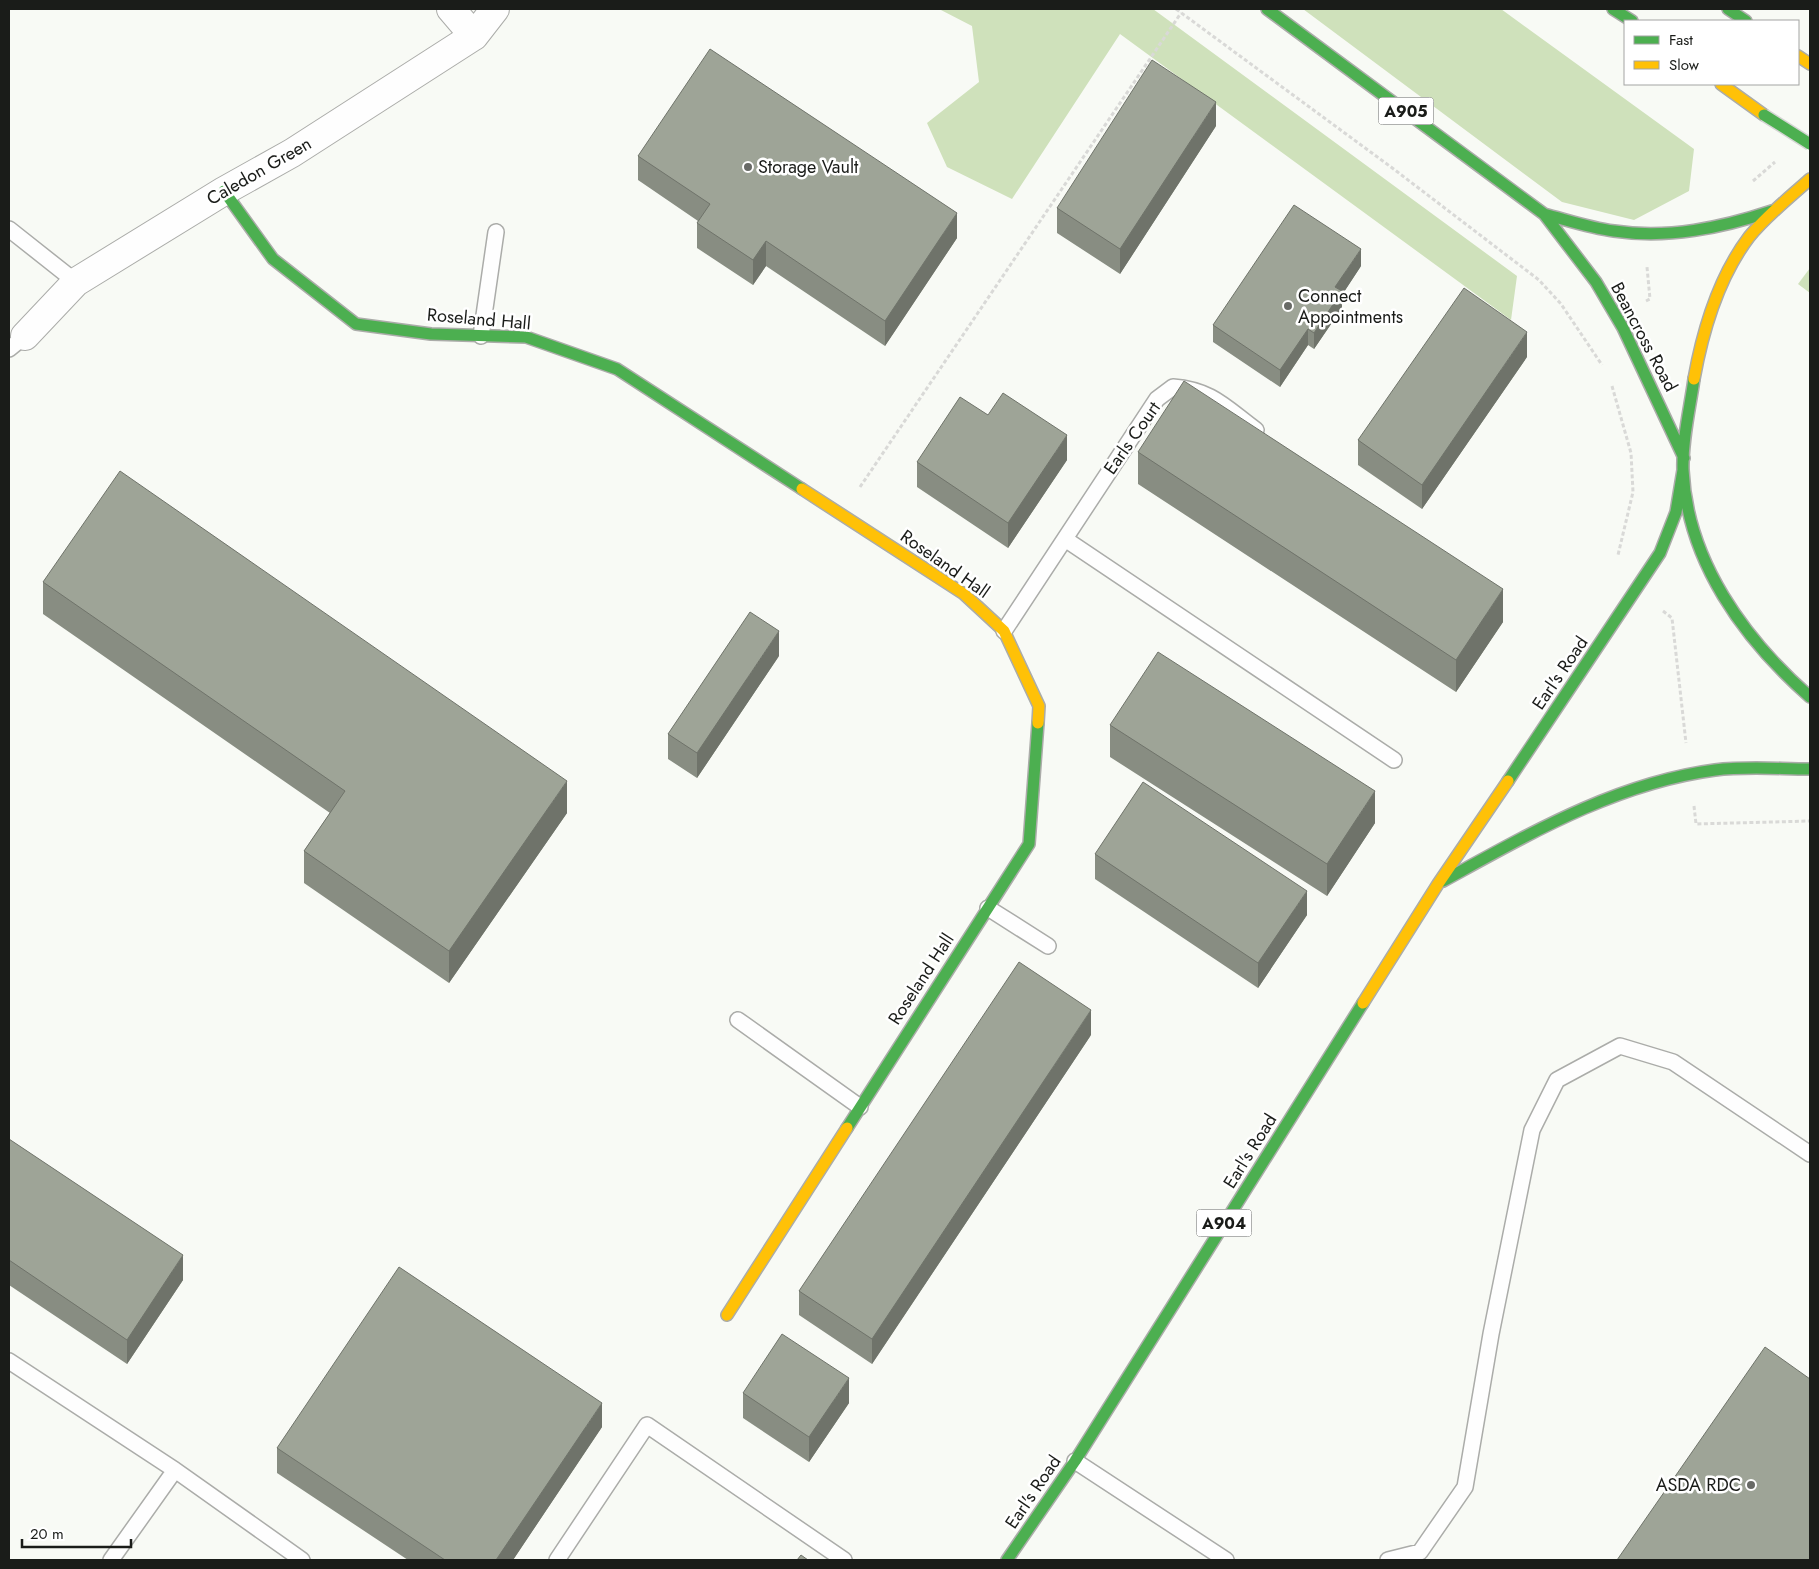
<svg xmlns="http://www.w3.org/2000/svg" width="1819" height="1569" viewBox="0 0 1819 1569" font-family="Jost,sans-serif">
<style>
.forest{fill:#cfe1bb}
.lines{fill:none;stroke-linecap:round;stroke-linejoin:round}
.lane-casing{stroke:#abaca9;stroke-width:18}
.street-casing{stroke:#abaca9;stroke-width:30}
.fast-casing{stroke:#abaca9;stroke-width:14}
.slow-casing{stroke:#abaca9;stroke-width:14}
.path{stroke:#d9d9d7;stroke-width:3;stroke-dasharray:4 2.5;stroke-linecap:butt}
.lane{stroke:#fefefe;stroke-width:15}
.street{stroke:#fefefe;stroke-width:28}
.fast{stroke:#4caf50;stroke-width:11}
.slow{stroke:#ffc107;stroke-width:11}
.fast-bridge-casing{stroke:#d3d4d2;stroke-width:14;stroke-linecap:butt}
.fast-bridge{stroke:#4caf50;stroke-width:11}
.wall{fill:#888d82}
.shaded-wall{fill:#6f736a}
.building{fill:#9ea497;stroke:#6f736a}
.poi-dot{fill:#686a66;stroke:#fff;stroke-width:2}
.labels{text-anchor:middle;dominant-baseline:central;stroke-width:5;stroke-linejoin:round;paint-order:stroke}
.shield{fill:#fff;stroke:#5f605e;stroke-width:1}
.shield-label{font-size:16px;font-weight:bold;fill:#1a1c19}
.poi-label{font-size:18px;fill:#1a1c19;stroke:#fff;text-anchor:start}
.street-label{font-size:18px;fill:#1a1c19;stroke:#fff}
</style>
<rect width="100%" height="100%" fill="#f8faf5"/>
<!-- forest -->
<path class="forest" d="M939 9H1153L1517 276 1511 320 1120 34 1012 199 947 167 927 123 979 82 972 26Z
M1303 9H1501L1694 149 1689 191 1634 220 1562 202Z
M1810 268V293L1798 284Z"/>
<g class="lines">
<!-- lane casing -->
<g class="lane-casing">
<path id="lane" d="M9 229 76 282
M481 336 496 232
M9 349 25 336
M1065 539 1394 760
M1004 631 1157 399 1173 387C1212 390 1226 408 1256 430
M988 908 1048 946
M738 1020 860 1107
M9 1361 175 1470 302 1560
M1075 1461 1226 1560
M111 1560 175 1470
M557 1560 647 1425 844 1560
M1388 1560 1420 1552 1465 1487 1491 1334 1532 1130 1557 1080 1620 1046 1673 1062 1810 1154"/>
</g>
<!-- street casing -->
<g class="street-casing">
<path id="street" d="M451 9 474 36
M25 336 76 282 224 191 292 153 474 36 495 9"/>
</g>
<!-- fast casing -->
<g class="fast-casing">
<path id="fast" d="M1267 9 1544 214 1596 282 1623 328 1684 458
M1613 9 1632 21
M1728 9 1746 21
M224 191 273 259 356 324 431 334 526 337 617 369 802 489
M1544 214C1567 220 1590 228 1614 231 1668 239 1721 228 1772 211
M1694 379C1690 408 1682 440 1683 470 1687 561 1744 639 1810 697
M1508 781 1660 553 1676 512 1683 470
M1443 881C1529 834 1616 783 1715 770 1747 766 1779 769 1810 769
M847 1128 1029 844 1038 723
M1007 1560 1075 1461 1363 1003"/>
</g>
<!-- slow casing -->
<g class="slow-casing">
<path id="slow" d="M1798 56 1810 64
M1721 84 1764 115
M1694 379C1703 329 1718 278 1749 237 1767 215 1789 198 1810 179
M802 489 964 594 1004 631 1039 706 1038 723
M1363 1003 1438 884 1508 781
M727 1315 847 1128"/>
</g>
<!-- path -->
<path class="path" d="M1176 9 1391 167 1539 280 1561 304 1602 365
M1753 181 1775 162
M1646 301 1650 299 1647 267
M1612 386 1631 453 1633 492 1618 555
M860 487 1181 13
M1663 611 1672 618 1686 743
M1694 806 1696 824 1810 821"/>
<!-- lane -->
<use href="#lane" class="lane"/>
<!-- street -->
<use href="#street" class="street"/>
<!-- fast -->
<use href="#fast" class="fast"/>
<!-- slow -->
<use href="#slow" class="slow"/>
<!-- fast-bridge casing -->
<g class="fast-bridge-casing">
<path id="fast-bridge" d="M1764 115 1810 144"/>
</g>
<!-- fast-bridge -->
<use href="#fast-bridge" class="fast-bridge"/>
</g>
<!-- wall -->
<path class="wall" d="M1216 126 1120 274 1057 233V208Z
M638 156 957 238 885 346 766 266 753 285 697 248V223L698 221 638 180Z
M1361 266 1342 295V308L1314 349 1308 345 1280 387 1213 342V325Z
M1527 357 1422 509 1358 465V440Z
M988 415 1067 460 1008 548 917 487V462Z
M1138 452 1503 622 1456 692 1138 484Z
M43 582 567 813 449 983 304 883V851L330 813 43 614Z
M779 656 697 778 668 759V734Z
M1110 725 1375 823 1327 896 1110 757Z
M1095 854 1307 915 1258 988 1095 879Z
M1091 1035 872 1364 799 1315V1291Z
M9 1139 183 1280 127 1364 9 1285Z
M743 1393 849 1403 809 1462 743 1418Z
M602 1427 513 1560H408L277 1473V1448Z"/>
<!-- shaded-wall -->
<path class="shaded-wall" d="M1216 102V126L1120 274V249Z
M957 213V238L885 346V321Z
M766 241V266L753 285V260Z
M1361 249V266L1342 295V308L1314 349V333L1335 287Z
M1308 329V345L1280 387V370Z
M1527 332V357L1422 509V485Z
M1067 435V460L1008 548V523Z
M1503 589V622L1456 692V660Z
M779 631V656L697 778V753Z
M567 781V813L449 983V951Z
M1375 791V823L1327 896V864Z
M1307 891V915L1258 988V963Z
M1091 1010V1035L872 1364V1339Z
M183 1255V1280L127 1364V1340Z
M849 1378V1403L809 1462V1437Z
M602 1403V1427L513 1560H496Z"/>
<!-- building -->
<path class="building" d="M710 49 957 213 885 321 766 241 753 260 697 223 710 204 638 156Z
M1152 60 1216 102 1120 249 1057 208Z
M1294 205 1361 249 1335 287 1342 291 1314 333 1308 329 1280 370 1213 325Z
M1464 288 1527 332 1422 485 1358 440Z
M1184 381 1503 589 1456 660 1138 452Z
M1003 393 1067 435 1008 523 917 462 960 397 988 415Z
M120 471 567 781 449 951 304 851 345 791 43 582Z
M750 612 779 631 697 753 668 734Z
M1158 652 1375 791 1327 864 1110 725Z
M1143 782 1307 891 1258 963 1095 854Z
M1019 962 1091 1010 872 1339 799 1291Z
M9 1139 183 1255 127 1340 9 1260Z
M399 1267 602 1403 496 1560H445L277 1448Z
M782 1334 849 1378 809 1437 743 1393Z
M1765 1347 1810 1379V1560H1617Z
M801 1555 808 1560H797Z"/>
<!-- markers -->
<g class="poi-dot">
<circle cx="748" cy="167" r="5"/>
<circle cx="1288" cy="306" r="5"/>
<circle cx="1751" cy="1485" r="5"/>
</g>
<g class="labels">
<!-- shield labels -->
<g class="shield">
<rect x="1378.5" y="97.5" width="55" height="27" rx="4"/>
<rect x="1196.5" y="1209.5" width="55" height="27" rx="4"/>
</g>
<g class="shield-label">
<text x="1406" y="111">A905</text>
<text x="1224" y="1223">A904</text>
</g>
<!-- poi labels -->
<g class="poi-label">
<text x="758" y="167">Storage Vault</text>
<text x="1298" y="296">Connect<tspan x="1298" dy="21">Appointments</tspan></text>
<text x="1741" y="1485" text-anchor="end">ASDA RDC</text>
</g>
<!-- street labels -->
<g class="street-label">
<text transform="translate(259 171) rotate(-30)">Caledon Green</text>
<text transform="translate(479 319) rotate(5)">Roseland Hall</text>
<text transform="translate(1644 337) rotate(62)">Beancross Road</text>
<text transform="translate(1132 438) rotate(-55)">Earls Court</text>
<text transform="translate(945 564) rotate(35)">Roseland Hall</text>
<text transform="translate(1560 673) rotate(-56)">Earl's Road</text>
<text transform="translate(921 979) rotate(-57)">Roseland Hall</text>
<text transform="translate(1250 1151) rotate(-58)">Earl's Road</text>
<text transform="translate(1033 1492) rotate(-56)">Earl's Road</text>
</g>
</g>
<!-- border -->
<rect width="1819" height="1569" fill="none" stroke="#1a1c19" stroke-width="20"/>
<!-- legend -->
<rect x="1624" y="20" width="175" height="65" fill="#ffffff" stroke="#a3a4a3"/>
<rect x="1634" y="36" width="25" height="8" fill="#4caf50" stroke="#a3a4a3"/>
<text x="1669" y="45" font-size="15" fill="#1a1c19">Fast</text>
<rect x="1634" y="61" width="25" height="8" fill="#ffc107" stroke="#a3a4a3"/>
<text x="1669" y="70" font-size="15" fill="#1a1c19">Slow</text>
<!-- scale -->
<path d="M22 1539v8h109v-8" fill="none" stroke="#1a1c19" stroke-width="2.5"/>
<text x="30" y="1539" font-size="15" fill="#1a1c19" stroke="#ffffff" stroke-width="4" paint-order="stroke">20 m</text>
</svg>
